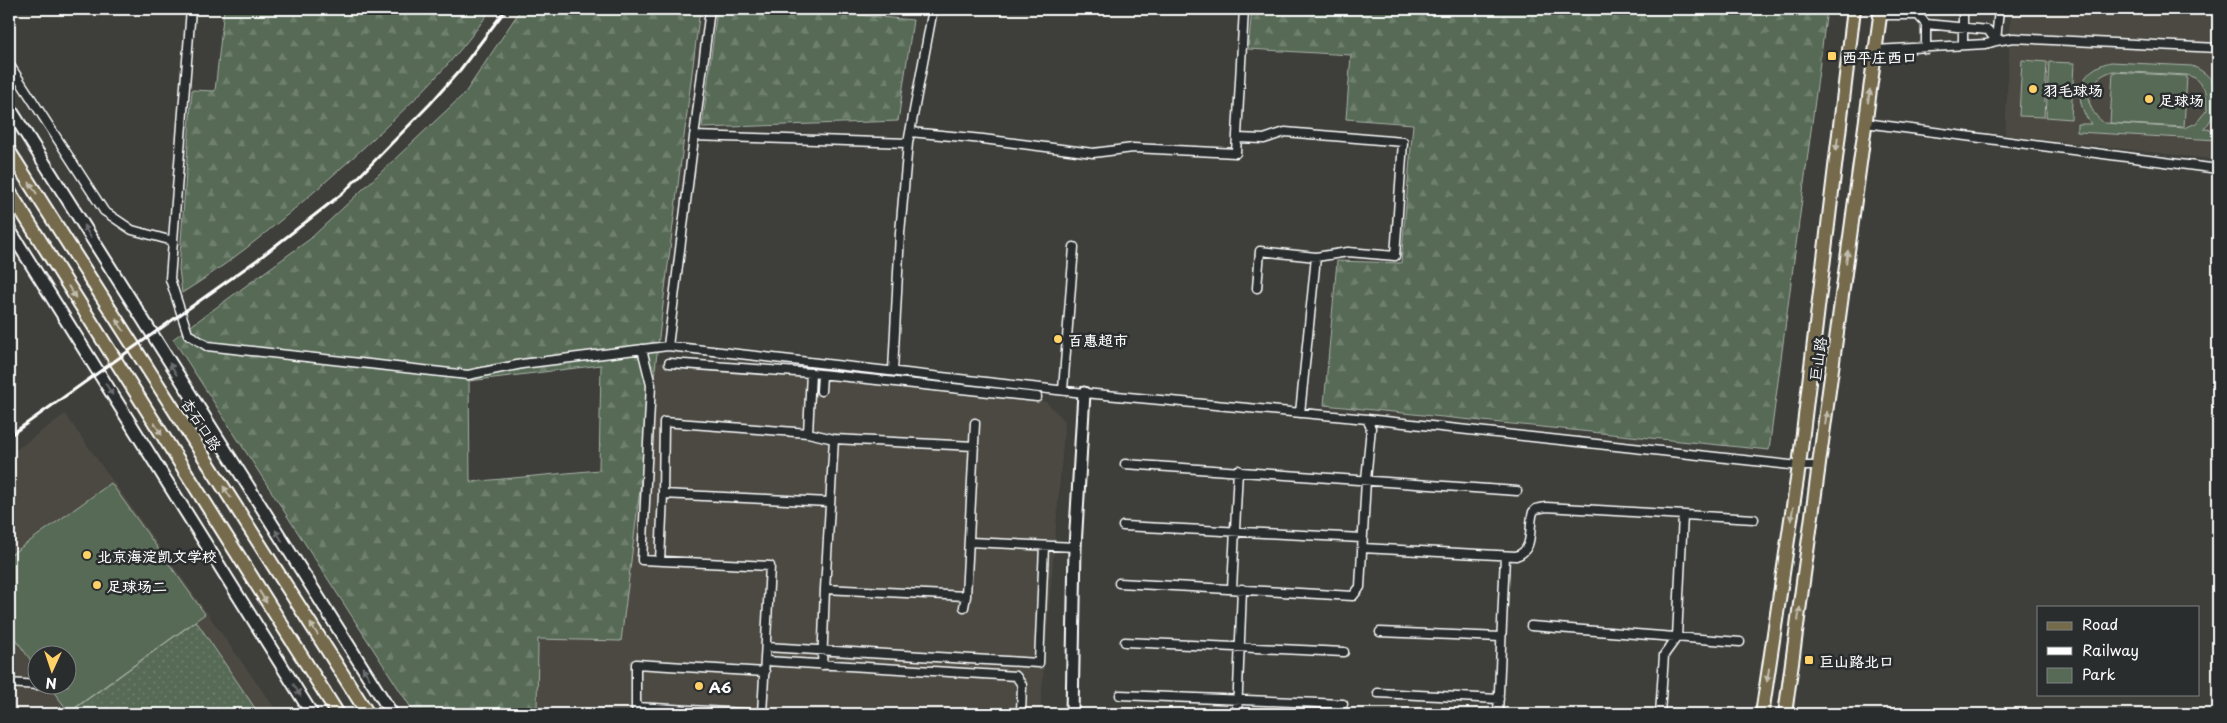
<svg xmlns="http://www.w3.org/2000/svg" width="2227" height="723" viewBox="0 0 2227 723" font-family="'Playpen Sans','LXGW WenKai TC',sans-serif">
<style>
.built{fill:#4c4a42;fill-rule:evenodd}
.grass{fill:url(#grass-dots);stroke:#aab4aa}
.forest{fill:url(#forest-firs);stroke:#aab4aa;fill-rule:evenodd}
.park{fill:#566a55;stroke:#aab4aa;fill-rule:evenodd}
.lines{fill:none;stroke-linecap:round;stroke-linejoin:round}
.street-casing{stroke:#fff;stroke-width:11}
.secondary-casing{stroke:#fff;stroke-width:15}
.primary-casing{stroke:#fff;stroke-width:16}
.street{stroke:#2a2d2e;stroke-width:8}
.secondary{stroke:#2a2d2e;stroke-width:11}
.primary{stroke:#746b4b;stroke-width:12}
.rail{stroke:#fff;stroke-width:3}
.oneway{fill:#c0bcae}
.oneway2{fill:#6a6c6d}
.poi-dot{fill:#ffd166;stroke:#2a2d2e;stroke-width:2}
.labels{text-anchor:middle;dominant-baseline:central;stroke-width:5;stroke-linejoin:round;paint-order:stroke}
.poi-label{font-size:15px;font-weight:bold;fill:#fff;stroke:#2a2d2e;text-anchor:start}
.street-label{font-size:15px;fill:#fff;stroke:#2a2d2e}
</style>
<defs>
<pattern id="grass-dots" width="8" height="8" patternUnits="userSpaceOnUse" patternTransform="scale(1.25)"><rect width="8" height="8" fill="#566a55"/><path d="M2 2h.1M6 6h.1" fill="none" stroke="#6f806e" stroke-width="1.8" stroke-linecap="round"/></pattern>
<pattern id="forest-firs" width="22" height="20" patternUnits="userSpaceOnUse" patternTransform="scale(1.25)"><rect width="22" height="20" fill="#566a55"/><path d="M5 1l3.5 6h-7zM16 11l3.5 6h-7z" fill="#6f806e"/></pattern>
</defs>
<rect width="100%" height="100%" fill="#3e3e3a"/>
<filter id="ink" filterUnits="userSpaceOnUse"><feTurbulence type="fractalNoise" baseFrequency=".02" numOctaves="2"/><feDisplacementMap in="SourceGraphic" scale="10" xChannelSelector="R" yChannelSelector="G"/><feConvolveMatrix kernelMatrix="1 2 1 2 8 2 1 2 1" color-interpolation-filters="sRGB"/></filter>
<g filter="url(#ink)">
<!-- built -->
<path class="built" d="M2011 9H2218V160L2005 135Z
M656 362 1046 402 1065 421 1040 714H537L538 638 621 640Z
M65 414 279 714H9V455ZM38 656H68V686H38Z"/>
<!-- grass -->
<path class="grass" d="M196 621 259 714H80L77 707Z"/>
<!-- forest -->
<path class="forest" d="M224 9H491C452 67 400 114 349 161 296 208 242 256 182 293L179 269 192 90 215 91Z
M521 9H700L621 641 538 639 537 714H415L173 339 310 239 465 93ZM601 365 599 470 470 482 469 381Z
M717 9H791L913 20 898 121 702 128Z
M1252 9H1827L1769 450 1324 405 1337 261 1401 263 1413 124 1346 119 1351 55 1248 49Z"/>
<!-- park -->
<path class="park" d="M2022 60 2047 62 2044 117 2019 116Z
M2049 62 2074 63 2071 119 2046 117Z
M2111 62 2192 66C2222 78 2224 106 2204 129L2218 130V140L2077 132V124H2091C2072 99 2078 69 2111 62ZM2113 71 2187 75 2195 78 2206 91 2207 110 2196 123 2185 128 2104 123C2081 106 2085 79 2113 71Z
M2113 72 2187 76 2184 127 2110 123Z
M111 483 205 614 69 712 49 686H68V656H38L37 669 9 630V556Z"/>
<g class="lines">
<!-- street casing -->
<g class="street-casing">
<path id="street" d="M191 9 170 279 188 334 207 346 468 375 522 364 668 346 1084 393 1367 419 1799 466H1820
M1881 15H1918L1926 24V49
M1926 24 1988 30 1996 41
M1996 41 1999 9
M1963 44V9
M1875 50 1986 44 1993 42 1995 39 1996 41 2013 38 2218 48
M9 64 104 211 132 230 173 241
M1865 123 2218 169
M910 132 983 139 1093 153 1133 148 1236 153 1244 9
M694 136 908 143
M1237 138 1264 139 1285 132 1403 142 1395 256 1348 252 1316 257 1260 251 1257 288
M668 346 710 9
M642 349 651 385 642 560 770 566 762 714
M669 363 811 373 808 433
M893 371 900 233 908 143 933 9
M811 373 1037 397
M1063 390 1074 247
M821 391 822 375
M1300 413 1316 257
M1125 464 1517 491
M663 494 664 422 808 433 834 439
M1123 526 1362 538
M969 542 1075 547
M1362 548 1516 556C1535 550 1528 528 1533 512L1536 509 1546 507 1754 519
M660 561 663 494 829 502
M1119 583 1353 596 1360 587 1366 480 1371 428 1367 419
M825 589 834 439 974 446
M1232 589 1238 470
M964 607 966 596
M1531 626 1740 642
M1380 632 1501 637
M1125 642 1344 652
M766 647 1039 663 1044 546
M766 661 1016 676 1022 685 1021 714
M822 665 825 589 966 596 975 423
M9 683 38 685
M1378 693 1499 699
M1120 695 1343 704
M636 707V664L765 672
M638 714 636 707 762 714
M1237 714 1242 589
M1498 714 1505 556
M1660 714 1664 655 1677 637 1683 515"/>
</g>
<!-- secondary casing -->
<g class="secondary-casing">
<path id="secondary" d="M9 107 392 714
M9 229 312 714
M1072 714 1075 547 1084 393"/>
</g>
<!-- primary casing -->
<g class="primary-casing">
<path id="primary" d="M9 151 368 714
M9 191 338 714
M1762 714 1799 466 1854 9
M1785 714 1881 9"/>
</g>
<!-- street -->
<use href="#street" class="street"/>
<!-- secondary -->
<use href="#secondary" class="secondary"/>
<!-- primary -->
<use href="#primary" class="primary"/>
<!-- rail -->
<path class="rail" d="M9 436 257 260 343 193 430 104 460 70 506 9"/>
</g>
<!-- one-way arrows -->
<defs><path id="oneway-solid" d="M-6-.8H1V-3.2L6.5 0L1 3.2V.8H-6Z" transform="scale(1.25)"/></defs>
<g class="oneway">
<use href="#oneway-solid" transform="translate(1869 96) rotate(-82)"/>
<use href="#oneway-solid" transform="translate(1837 144) rotate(97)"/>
<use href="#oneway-solid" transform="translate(33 188) rotate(-123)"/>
<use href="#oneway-solid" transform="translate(1847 257) rotate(-82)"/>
<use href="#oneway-solid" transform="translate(72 292) rotate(58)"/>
<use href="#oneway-solid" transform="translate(120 325) rotate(-123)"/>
<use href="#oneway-solid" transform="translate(1826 418) rotate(-82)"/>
<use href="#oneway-solid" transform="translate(158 429) rotate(58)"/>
<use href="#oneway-solid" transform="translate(227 492) rotate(-123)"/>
<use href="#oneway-solid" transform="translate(1792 514) rotate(99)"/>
<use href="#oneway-solid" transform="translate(263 597) rotate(58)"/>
<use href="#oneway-solid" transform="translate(1799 614) rotate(-82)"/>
<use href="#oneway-solid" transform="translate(314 629) rotate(-123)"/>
<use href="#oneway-solid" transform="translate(1768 675) rotate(99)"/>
</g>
<g class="oneway2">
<use href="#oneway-solid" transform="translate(87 231) rotate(-122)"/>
<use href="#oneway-solid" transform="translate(173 369) rotate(-122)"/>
<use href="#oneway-solid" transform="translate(109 389) rotate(58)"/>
<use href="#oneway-solid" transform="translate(279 536) rotate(-122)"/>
<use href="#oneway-solid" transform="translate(366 673) rotate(-122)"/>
<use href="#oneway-solid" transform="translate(297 690) rotate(58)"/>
</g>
</g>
<!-- markers -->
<g class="poi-dot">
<rect x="1827" y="51" width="10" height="10" rx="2.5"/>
<circle cx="2033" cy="89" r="5"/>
<circle cx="2149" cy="99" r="5"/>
<circle cx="1058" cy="339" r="5"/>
<circle cx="87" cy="555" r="5"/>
<circle cx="97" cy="585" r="5"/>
<rect x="1804" y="655" width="10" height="10" rx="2.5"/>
<circle cx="699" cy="686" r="5"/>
</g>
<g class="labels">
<!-- poi labels -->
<g class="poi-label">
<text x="1842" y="56">西平庄西口</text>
<text x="2043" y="89">羽毛球场</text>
<text x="2159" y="99">足球场</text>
<text x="1068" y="339">百惠超市</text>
<text x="97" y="555">北京海淀凯文学校</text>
<text x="107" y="585">足球场二</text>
<text x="1819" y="660">巨山路北口</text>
<text x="709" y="686">A6</text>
</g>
<!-- street labels -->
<g class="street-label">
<text transform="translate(1817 359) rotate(-82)">巨山路</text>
<text transform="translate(202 424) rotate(57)">杏石口路</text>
</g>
</g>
<!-- margin -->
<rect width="2227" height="723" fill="none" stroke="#2a2d2e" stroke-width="30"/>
<rect x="15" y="15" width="2197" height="693" fill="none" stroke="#fff" stroke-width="2" filter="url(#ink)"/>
<!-- legend -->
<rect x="2037" y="606" width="162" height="90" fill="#2a2d2e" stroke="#7f8182"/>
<rect x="2047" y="622" width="25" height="8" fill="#746b4b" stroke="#7f8182"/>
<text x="2082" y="630" font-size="15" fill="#ffffff">Road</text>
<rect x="2047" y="647" width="25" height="8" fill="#ffffff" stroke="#7f8182"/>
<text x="2082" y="656" font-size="15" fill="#ffffff">Railway</text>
<rect x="2047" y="668" width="25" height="15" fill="#566a55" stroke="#7f8182"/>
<text x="2082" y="680" font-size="15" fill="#ffffff">Park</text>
<!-- north arrow -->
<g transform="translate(52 670) rotate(183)"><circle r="24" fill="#2a2d2e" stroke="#7f8182"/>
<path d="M0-4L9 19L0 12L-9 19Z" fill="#ffd166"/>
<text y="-8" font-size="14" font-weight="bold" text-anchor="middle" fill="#ffffff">N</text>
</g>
</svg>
